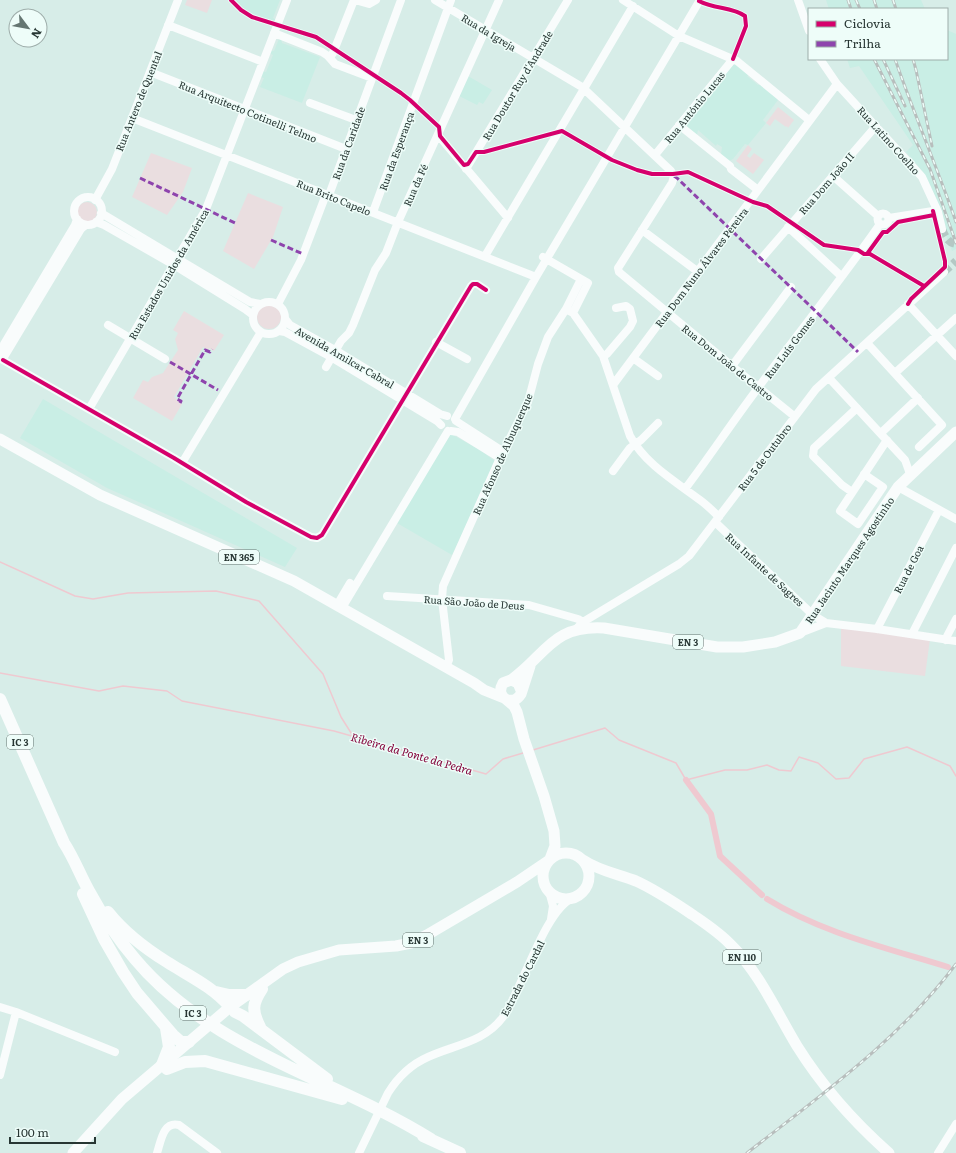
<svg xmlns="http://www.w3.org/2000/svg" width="956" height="1153" viewBox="0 0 956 1153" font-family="Literata,serif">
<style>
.built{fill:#c9eee5}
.green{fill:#eadee0}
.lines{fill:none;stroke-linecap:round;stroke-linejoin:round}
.stream{stroke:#efc9d0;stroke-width:1.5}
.canal{stroke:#efc9d0;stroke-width:6}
.minor-tunnel{stroke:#b4c8c4;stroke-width:8;stroke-dasharray:8 4;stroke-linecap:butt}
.minor{stroke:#f9fcfc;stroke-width:8}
.major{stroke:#f9fcfc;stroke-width:11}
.highway{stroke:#f9fcfc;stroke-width:12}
.rail-casing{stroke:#b8bebd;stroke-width:3}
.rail{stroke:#eefdf9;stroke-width:1.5;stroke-dasharray:4.5;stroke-linecap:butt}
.quiet{stroke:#8e44ad;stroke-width:3;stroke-dasharray:6 3;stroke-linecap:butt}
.cycleway-casing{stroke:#eefdf9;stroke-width:6}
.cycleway{stroke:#d6006c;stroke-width:4}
.labels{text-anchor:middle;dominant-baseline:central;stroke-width:3;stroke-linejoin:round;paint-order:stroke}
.shield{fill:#eefdf9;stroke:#63726e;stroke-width:1}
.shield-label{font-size:9px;font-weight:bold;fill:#273633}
.street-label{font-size:10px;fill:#273633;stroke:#eefdf9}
.water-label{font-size:11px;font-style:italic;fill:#830039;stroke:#eefdf9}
</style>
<rect width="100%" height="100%" fill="#d7ede8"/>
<!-- built -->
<path class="built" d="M234 0H280L273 18 277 20 275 23 246 11Z
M826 0H921L925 9H829Z
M947 30 956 34V249L952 251 945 233 939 211 923 172 915 162 906 152 913 145 859 66 850 68 847 59H947Z
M281 38 282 43 320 57 302 103 260 87 264 78 260 77 262 71 266 72 273 55 269 53 270 50 274 51 279 39Z
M735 64 751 74 747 76 758 85 762 84 778 100 763 120 766 123 748 145 745 144 733 159 729 161 721 155 722 147 717 144 716 146 698 130 697 135 687 127V122L692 114 694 115 710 96 708 94 732 66Z
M468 76 492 90 483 104 479 102 477 105 459 96Z
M43 399 297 548 285 567 107 488 20 438Z
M451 434 480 450 496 462 452 555 397 523 433 461Z"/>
<!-- green -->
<path class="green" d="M187 0H212L207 13 185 5Z
M778 107 794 120 788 128 787 126 786 127 775 119 770 126 766 123Z
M748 145 752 149 747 156 750 158 754 153 764 160 753 174 736 161Z
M151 153 192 168 183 192 167 215 132 197Z
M248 193 283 207 273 237 254 269 223 251Z
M77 212a10 10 0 1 1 20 0a10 10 0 1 1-20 0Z
M257 317a12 12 0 1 1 24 0a12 12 0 1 1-24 0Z
M184 311 224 335 214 351 209 348 208 350 203 347 174 397 182 404 172 421 133 398 143 380 148 382 152 377 163 373 178 350 175 339 178 333 173 330Z
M841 627 930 639 925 676 841 666Z"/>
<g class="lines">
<!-- stream -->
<path class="stream" d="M0 562 75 596 93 599 128 593 216 591 259 601 323 674 341 717 353 736
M0 673 99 691 123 686 167 691 182 701 334 731 486 774 503 759 523 753
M533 750 605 728 619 740 676 763 686 780 725 770H747L767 765 779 770 791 771 799 757 818 763 836 779 849 778 864 759 907 747 950 766 956 776"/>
<!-- canal -->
<path class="canal" d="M686 780 711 814 720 856 762 895
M767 899C822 933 887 948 948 967"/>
<!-- minor-tunnel -->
<path class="minor-tunnel" d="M942 229C945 236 948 243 956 244
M944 272 956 261"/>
<!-- minor -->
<path class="minor" d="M355 0 369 4 376 0
M435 0 582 87 671 171 674 176 672 183 620 265 618 268 619 272 732 366 794 416
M623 0 679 36 737 61 809 120
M798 0 809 31
M168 25 263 62
M274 33 322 52 328 56 335 64 372 78
M330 57 333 53 354 0
M820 59 837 84 922 177 938 212 942 229
M150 72 346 149
M310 103 356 120
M132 118 536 277
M679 125 730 166 731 169 758 190
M438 135 508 218
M655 155 733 59
M466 169 568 0
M833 176 878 216
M74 211a14 14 0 1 1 28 0a14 14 0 1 1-28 0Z
M95 200 112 169 178 0
M373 212 451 0
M101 213 250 302 260 304
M877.5 219a5.5 5.5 0 1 1 11 0a5.5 5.5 0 1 1-11 0Z
M889 218 933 211
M96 222 104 225 174 265 245 309 253 315
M788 227 841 276
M642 230 697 271
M485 256 633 6
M543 257 588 283 573 313
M761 259 876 126
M581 279 566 309 573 313 603 356 630 436C646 465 675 481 700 500 707 505 713 511 719 517
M253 318a16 16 0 1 1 32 0a16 16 0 1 1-32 0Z
M278 304 301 260 325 197 329 195 401 0
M908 304 956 356
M286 320 290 325 335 350 440 414 447 416
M108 325 165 359
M279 331 285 332 331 357 437 421 441 425
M436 342 467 359
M867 343 942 425 919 447
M603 356 607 354 630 327 633 321 630 309 626 306 616 308
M4 357 81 229 86 225
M633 358 658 376
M3 360 174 458 246 502 311 537 317 538 322 535 471 286 473 284H477L486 290
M3 360 4 344 75 225 77 219
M732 366 791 287
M326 367 341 341 349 333 353 325 375 270 386 253 398 222 499 0
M895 373 956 318
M829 378 905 460 910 474
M613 385 837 84
M89 409 206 209 287 0
M455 419 536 277 700 0
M456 421 504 452
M451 431 458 432 500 458
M881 433 918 398
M182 463 261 332
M613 471 630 448 641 440 658 423
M864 474 883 487 858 524 840 511 887 440
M898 487 956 519
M685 489C710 456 733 421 758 388 798 333 841 280 880 224
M852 492 842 485 813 456 814 448 857 408
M715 522 813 615 826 623 877 629 956 641
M387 596 529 605 578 619 583 622
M337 605 350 583
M342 608 448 431
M877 629 939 510
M575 630 583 622 679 564 689 556 816 389 944 272
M800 633 826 623
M912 634 956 548
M945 640 956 619
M446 667 449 660 442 599 443 586 500 458 528 402 538 364 548 337 566 309
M549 891 553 906 551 919
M0 1007 16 1012 0 1075
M16 1012 115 1052
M157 1153C161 1141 163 1121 179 1125L217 1153
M359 1153 388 1093C398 1077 412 1064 428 1057 454 1045 485 1042 503 1017 522 990 545 909 573 898
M938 1153 956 1124"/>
<!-- major -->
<path class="major" d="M0 439 100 495 294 581 474 683 484 690 504 698
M511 680C547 654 552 625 604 628L717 647H743L775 642 800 633 898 487 956 432
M521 690 518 683 511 680 503 683C499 690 500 696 507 700 514 701 517 700 521 694L530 666
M507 700 514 706 517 712 524 739 544 796 554 831 555 846 550 859
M543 876a23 23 0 1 1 46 0a23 23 0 1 1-46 0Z
M583 860C599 871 618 874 636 881 656 890 675 903 693 915 706 924 720 933 731 945 759 972 777 1013 797 1046 822 1086 854 1122 889 1153
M73 1153 122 1099 230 1007 283 969 298 962 339 950 396 946 411 943 427 935 517 882 548 861"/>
<!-- highway -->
<path class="highway" d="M0 699 64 843C74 858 80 875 89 891 102 915 117 938 135 959 211 1050 333 1078 431 1139
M83 894 104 939 123 972 137 993 173 1035 181 1042H189
M108 912C124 932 146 949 167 962 189 976 213 987 230 1007
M216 992 229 995H246
M235 1012 243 1016 327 1079
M260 1027C252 1011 252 1004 262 989
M162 1065 169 1047 166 1028
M167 1069 185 1062 205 1061 342 1099
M423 1136 460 1153"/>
<!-- rail casing -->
<g class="rail-casing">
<path id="rail" d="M848 0 851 9
M856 0 860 9
M874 0 877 9
M893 0 896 9
M874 59 930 169 956 243
M883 59 905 106
M895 59C914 114 937 167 956 222
M913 59 916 70 932 146
M747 1153C821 1095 900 1039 956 964"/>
</g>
<!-- rail -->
<use href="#rail" class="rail"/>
<!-- quiet -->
<path class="quiet" d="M674 176 677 178 858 352
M140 178 235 223
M271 240 303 254
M170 362 218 390
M180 403 181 401 177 399 205 350 210 352 212 349"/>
<!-- cycleway casing -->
<g class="cycleway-casing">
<path id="cycleway" d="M231 0 241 10 252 17 316 37 401 93 410 100 439 127 440 136 464 165 468 164 476 152H484L562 131 612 160 637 170 652 174H673L688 172 753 202 767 206 824 245 858 250 864 254H870L924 286
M699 1C714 9 732 7 745 16L746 26 733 59
M867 254 883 232H887L898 222 934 215
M908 304 911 299 945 267V261L933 211
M3 360 174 458 246 502 311 537 317 538 322 535 471 286 473 284H477L486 290"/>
</g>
<!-- cycleway -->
<use href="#cycleway" class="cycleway"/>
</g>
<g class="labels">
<!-- shield labels -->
<g class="shield">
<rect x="219" y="550" width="40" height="14" rx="3"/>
<rect x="673" y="635" width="30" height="14" rx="3"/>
<rect x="7" y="735" width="26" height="14" rx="3"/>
<rect x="403" y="933" width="30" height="14" rx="3"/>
<rect x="723" y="950" width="38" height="14" rx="3"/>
<rect x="180" y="1006" width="26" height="14" rx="3"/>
</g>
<g class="shield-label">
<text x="239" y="557">EN 365</text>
<text x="688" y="642">EN 3</text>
<text x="20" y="742">IC 3</text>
<text x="418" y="940">EN 3</text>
<text x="742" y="957">EN 110</text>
<text x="193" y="1013">IC 3</text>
</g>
<!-- street labels -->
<g class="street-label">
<text transform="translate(489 32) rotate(31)">Rua da Igreja</text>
<text transform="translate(517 85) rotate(-59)">Rua Doutor Ruy d'Andrade</text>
<text transform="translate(138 101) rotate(-68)">Rua Antero de Quental</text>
<text transform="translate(694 107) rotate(-51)">Rua António Lucas</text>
<text transform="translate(248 111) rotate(22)">Rua Arquitecto Cotinelli Telmo</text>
<text transform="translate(889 140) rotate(48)">Rua Latino Coelho</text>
<text transform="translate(348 143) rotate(-70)">Rua da Caridade</text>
<text transform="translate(396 151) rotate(-70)">Rua da Esperança</text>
<text transform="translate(826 183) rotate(-49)">Rua Dom João II</text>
<text transform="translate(415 185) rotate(-66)">Rua da Fé</text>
<text transform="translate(334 197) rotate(22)">Rua Brito Capelo</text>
<text transform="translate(701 267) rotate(-53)">Rua Dom Nuno Álvares Pereira</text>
<text transform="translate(168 274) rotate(-60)">Rua Estados Unidos da América</text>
<text transform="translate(789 347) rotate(-53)">Rua Luís Gomes</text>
<text transform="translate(345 357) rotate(30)">Avenida Amilcar Cabral</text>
<text transform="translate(728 362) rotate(39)">Rua Dom João de Castro</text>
<text transform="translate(502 454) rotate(-66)">Rua Afonso de Albuquerque</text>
<text transform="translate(764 457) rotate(-53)">Rua 5 de Outubro</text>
<text transform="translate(849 560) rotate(-56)">Rua Jacinto Marques Agostinho</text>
<text transform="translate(765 569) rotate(43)">Rua Infante de Sagres</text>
<text transform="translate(908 569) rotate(-63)">Rua de Goa</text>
<text transform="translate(474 602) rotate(4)">Rua São João de Deus</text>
<text transform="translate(522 978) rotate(-63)">Estrada do Cardal</text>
</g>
<!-- water labels -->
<g class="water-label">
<text transform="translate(412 753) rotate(16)">Ribeira da Ponte da Pedra</text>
</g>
</g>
<!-- legend -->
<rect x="808" y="8" width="140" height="52" fill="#eefdf9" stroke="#9eadaa"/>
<rect x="816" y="21" width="20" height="6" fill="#d6006c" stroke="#9eadaa"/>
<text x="844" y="28" font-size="12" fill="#273633">Ciclovia</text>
<rect x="816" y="41" width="20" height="6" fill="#8e44ad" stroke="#9eadaa"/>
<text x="844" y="48" font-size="12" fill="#273633">Trilha</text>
<!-- north arrow -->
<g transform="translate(28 28) rotate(122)"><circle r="19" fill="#eefdf9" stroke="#9eadaa"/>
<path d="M0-3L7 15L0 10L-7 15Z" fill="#657672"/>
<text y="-6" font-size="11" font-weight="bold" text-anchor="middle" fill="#273633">N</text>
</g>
<!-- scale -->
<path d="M10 1137v6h85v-6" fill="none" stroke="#273633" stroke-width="2"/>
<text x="16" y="1137" font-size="12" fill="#273633" stroke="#eefdf9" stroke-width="3" paint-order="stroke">100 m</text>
</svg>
